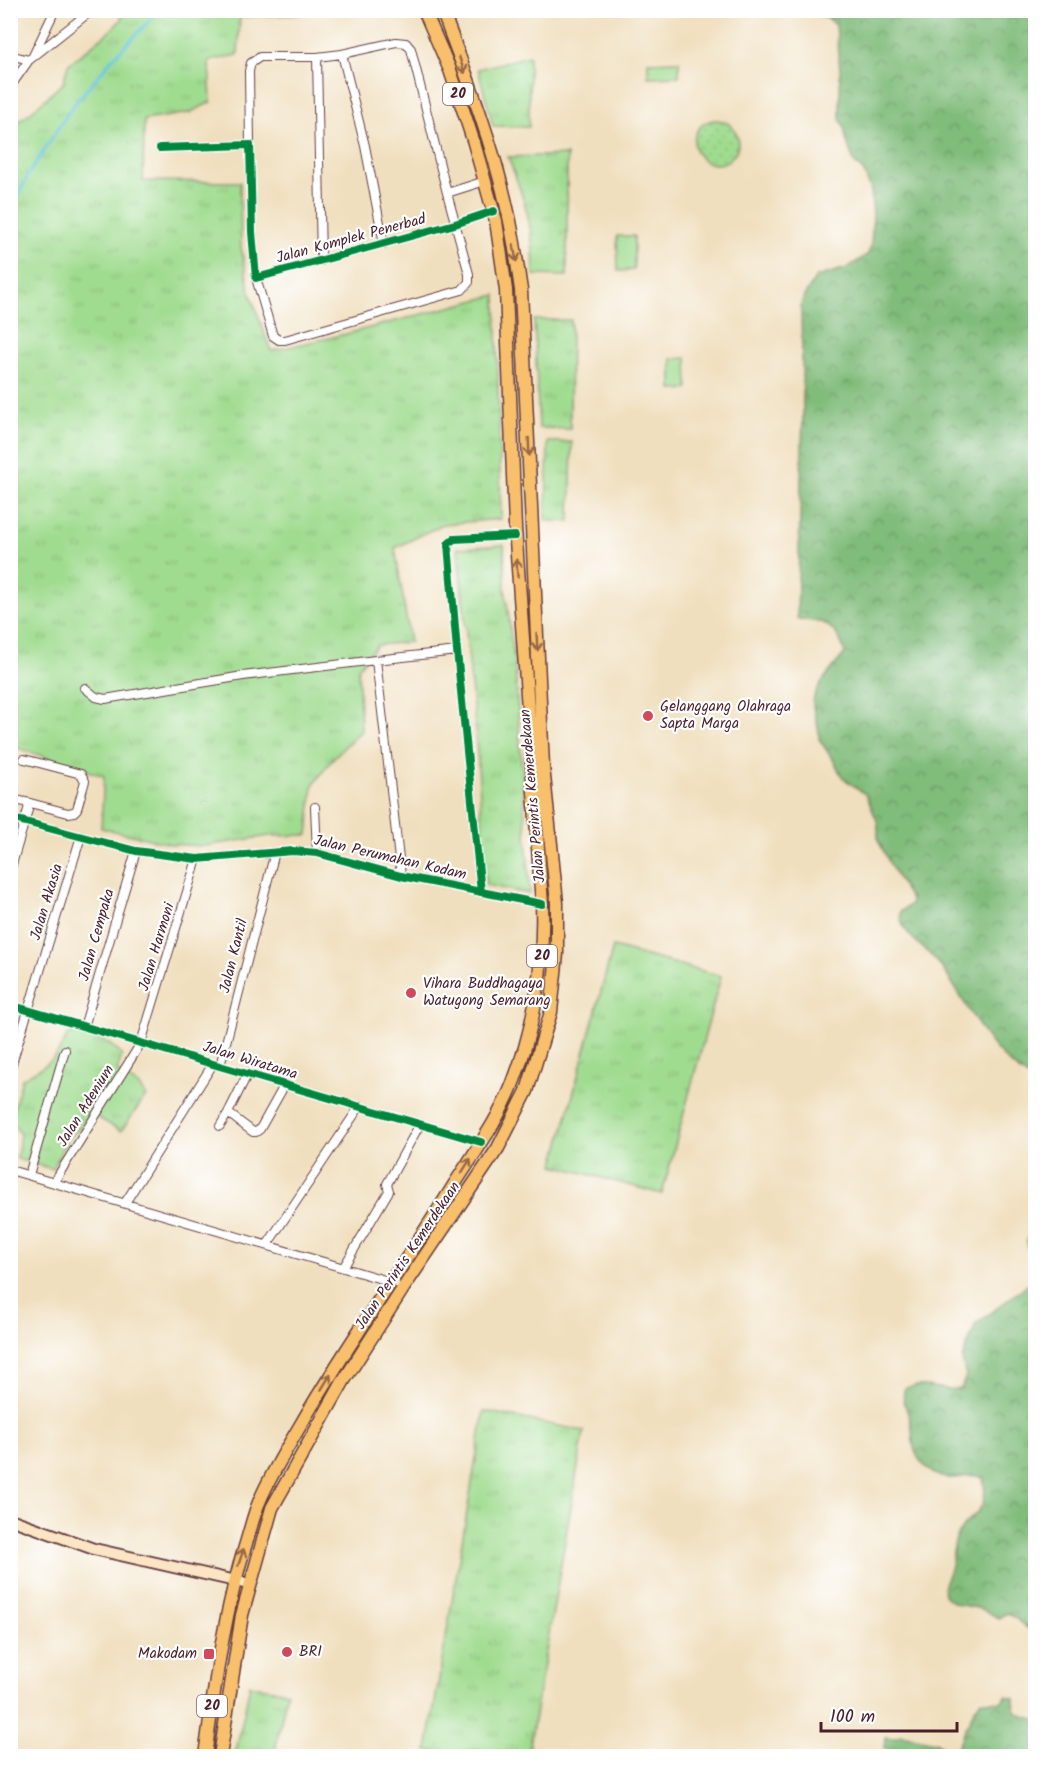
<svg xmlns="http://www.w3.org/2000/svg" width="1046" height="1767" viewBox="0 0 1046 1767" font-family="Kalam,sans-serif">
<style>
.grass{fill:url(#grass-tufts);stroke:#757e5e;stroke-width:1.5}
.forest{fill:url(#forest-crowns);stroke:#656e52;stroke-width:1.5}
.park{fill:url(#park-dots);stroke:#757e5e;stroke-width:1.5}
.pitch{fill:#a0dc90;stroke:#757e5e;stroke-width:1.5}
.lines{fill:none;stroke-linecap:round;stroke-linejoin:round}
.stream{stroke:#66c5e4;stroke-width:3}
.minor-casing{stroke:#633c41;stroke-width:10}
.secondary-casing{stroke:#633c41;stroke-width:14}
.trunk-casing{stroke:#633c41;stroke-width:15}
.minor{stroke:#fff;stroke-width:8}
.secondary{stroke:#fce5c4;stroke-width:10}
.trunk{stroke:#f8bf6c;stroke-width:12}
.cycleway-casing{stroke:#fff;stroke-width:11}
.cycleway{stroke:#00873e;stroke-width:8}
.oneway{stroke:#986748}
.poi-dot{fill:#d1495b;stroke:#fff;stroke-width:2}
.labels{text-anchor:middle;dominant-baseline:central;stroke-width:4.5;stroke-linejoin:round;paint-order:stroke}
.shield{fill:#fff;stroke:#80626b;stroke-width:1.5}
.shield-label{font-size:14px;font-weight:bold;fill:#4a1f2b}
.street-label{font-size:15px;fill:#4a1f2b;stroke:#fff}
.poi-label{font-size:15px;fill:#4a1f2b;stroke:#fff;text-anchor:start}
</style>
<defs>
<pattern id="grass-tufts" width="24" height="20" patternUnits="userSpaceOnUse" patternTransform="scale(1.5)"><rect width="24" height="20" fill="#a0dc90"/><path d="M3 7l-1-3M5 7V3M7 7l1-3M15 17l-1-3M17 17v-4M19 17l1-3" fill="none" stroke="#8bbc7c"/></pattern>
<pattern id="forest-crowns" width="20" height="18" patternUnits="userSpaceOnUse" patternTransform="scale(1.5)"><rect width="20" height="18" fill="#80bc7a"/><path d="M2 6a3 3 0 1 1 6 0M12 15a3 3 0 1 1 6 0" fill="none" stroke="#6b9864"/></pattern>
<pattern id="park-dots" width="8" height="8" patternUnits="userSpaceOnUse" patternTransform="scale(1.5)"><rect width="8" height="8" fill="#a0dc90"/><path d="M2 2h.1M6 6h.1" fill="none" stroke="#8bbc7c" stroke-width="1.8" stroke-linecap="round"/></pattern>
</defs>
<rect width="100%" height="100%" fill="#fff"/>
<filter id="ink" filterUnits="userSpaceOnUse"><feTurbulence type="fractalNoise" baseFrequency=".0167" numOctaves="2"/><feDisplacementMap in="SourceGraphic" scale="12" xChannelSelector="R" yChannelSelector="G"/><feConvolveMatrix kernelMatrix="1 2 1 2 8 2 1 2 1" color-interpolation-filters="sRGB"/></filter>
<filter id="wash" filterUnits="userSpaceOnUse"><feTurbulence type="fractalNoise" baseFrequency=".008" numOctaves="4" result="noise"/><feDisplacementMap in="SourceGraphic" scale="24" xChannelSelector="R" yChannelSelector="G"/><feGaussianBlur stdDeviation="1.35" result="paint"/><feColorMatrix in="noise" values="0 0 0 0 0 0 0 0 0 0 0 0 0 0 0 0 0 1.4 0 .05"/><feComposite in="paint" operator="in"/></filter>
<g filter="url(#wash)">
<rect width="100%" height="100%" fill="#f0dfbe"/>
<!-- grass -->
<path class="grass" d="M120 11H304L300 14 240 17 238 55 209 61 211 102 189 113 144 120 143 181 240 182 241 247 250 293 271 351 346 334 496 295 501 519 443 524 395 548 410 642 377 645 358 668 361 731 334 757 313 785 308 835 269 836 204 846 171 844 101 828 104 776 11 746 10 226 17 212 11 197 10 127 31 112 63 83 68 65 111 30 122 19Z
M529 56V127L493 126 478 69Z
M567 155V276L534 275C534 227 525 200 508 157Z
M534 320H571L570 429 539 428Z
M548 442H572L570 521H546Z
M504 545 505 588 515 666 530 894 486 885 476 736 458 548Z
M613 947 721 976 662 1194 554 1165Z
M68 1034C89 1035 109 1038 122 1056L117 1071 139 1086 146 1096 121 1131 92 1114 65 1143 53 1169 17 1159 20 1134 11 1119 22 1079C49 1062 54 1065 68 1034Z
M484 1411 584 1431 528 1756H467L427 1750Z
M250 1685 287 1692 274 1756H235Z"/>
<!-- forest -->
<path class="forest" d="M771 11H1035V1081C988 1057 970 1006 940 965 928 948 900 936 900 912L911 904V900L893 870 878 840V823L866 795 842 777 834 761 819 739C820 725 812 712 813 701 815 686 836 665 845 653 841 639 833 624 816 621 809 620 804 621 797 618L803 412 801 306 803 298 816 277 847 268 868 254 871 246 873 215 871 190 864 172 854 162 846 139 844 126 840 119V70L836 25C825 15 806 9 791 11 786 12 782 15 777 16L773 15Z
M1035 1211V1631C1023 1629 1018 1617 1007 1613L999 1618C993 1616 988 1611 981 1609 967 1605 955 1607 944 1595 942 1586 945 1581 949 1572 953 1562 952 1550 956 1539 965 1513 992 1517 983 1478 973 1473 966 1477 956 1478 935 1481 916 1463 913 1443 912 1437 913 1430 911 1424 909 1412 900 1400 905 1388 912 1387 918 1385 925 1386 938 1387 948 1391 961 1389L966 1376 962 1359 976 1324 1030 1283 1033 1271 1027 1241Z
M1006 1696 1014 1698C1014 1717 1019 1714 1035 1719V1756H892L884 1749 885 1737 893 1738 901 1735 935 1742 939 1744 945 1755 954 1754 973 1712 981 1700 1001 1702Z"/>
<!-- park -->
<path class="park" d="M694 142a22 22 0 1 1 44 0a22 22 0 1 1-44 0Z"/>
<!-- pitch -->
<path class="pitch" d="M679 61V76L648 77V62Z
M617 236H634V270L618 271Z
M687 358 688 389 672 390V359Z"/>
<g class="lines">
<!-- stream -->
<path class="stream" d="M10 214 28 175 72 107 113 58 160 10"/>
</g>
</g>
<g filter="url(#ink)">
<g class="lines">
<!-- minor casing -->
<g class="minor-casing">
<path id="minor" d="M342 54 396 42 406 43 411 49 447 193
M10 55 29 60
M33 56 55 10
M317 57 342 54 365 146 384 244
M10 87 29 60 92 10
M250 145 249 71 251 63 260 57H317L321 261
M160 148 250 145 252 232 256 278 455 224 494 211
M256 278 273 336 279 340H285L462 290 469 282V274L447 193 485 181
M85 688 96 697 105 699 243 676 376 660
M10 799 30 803
M315 807 317 853
M10 818 136 851 197 859 293 851 317 853 401 876 542 904
M10 871 30 803 68 813 74 812 77 809 85 781 81 774 24 759
M401 876 376 660 457 651
M481 892 457 651 448 544 454 539 515 536
M10 1005 481 1142
M84 1027 136 851
M220 1066 275 852
M10 1070 81 836
M247 1075 228 1113 253 1132H256L260 1129 284 1086
M220 1126 228 1113
M10 1170 395 1283
M29 1175 65 1050
M54 1182 141 1043 197 859
M125 1203 213 1064
M267 1245 360 1106
M343 1268 389 1191 387 1184 420 1124"/>
</g>
<!-- secondary casing -->
<g class="secondary-casing">
<path id="secondary" d="M10 1519 94 1549 249 1584"/>
</g>
<!-- trunk casing -->
<g class="trunk-casing">
<path id="trunk" d="M205 1756C215 1683 224 1611 247 1540 251 1527 254 1513 260 1500 271 1474 286 1450 300 1426 346 1346 400 1271 449 1193 471 1157 498 1122 513 1083 535 1026 544 965 542 904L515 527 506 290 496 221 474 143 450 70 424 10
M220 1756 242 1615 272 1508 343 1382 404 1287 498 1148 527 1091 551 1012 557 954V903L543 766 521 290C517 264 514 237 508 212 493 144 467 76 442 10"/>
</g>
<!-- minor -->
<use href="#minor" class="minor"/>
<!-- secondary -->
<use href="#secondary" class="secondary"/>
<!-- trunk -->
<use href="#trunk" class="trunk"/>
<!-- cycleway casing -->
<g class="cycleway-casing">
<path id="cycleway" d="M160 148 250 145 252 232 256 278 455 224 494 211
M10 818 136 851 197 859 293 851 317 853 401 876 542 904
M481 892 457 651 448 544 454 539 515 536
M10 1005 481 1142"/>
</g>
<!-- cycleway -->
<use href="#cycleway" class="cycleway"/>
</g>
<!-- one-way arrows -->
<defs><path id="oneway-shaft" d="M-6 0H5M1.5-3L5.5 0L1.5 3" fill="none" stroke-width="1.6" stroke-linecap="round" stroke-linejoin="round" transform="scale(1.5)"/></defs>
<g class="oneway">
<use href="#oneway-shaft" transform="translate(462 65) rotate(71)"/>
<use href="#oneway-shaft" transform="translate(515 253) rotate(81)"/>
<use href="#oneway-shaft" transform="translate(529 447) rotate(88)"/>
<use href="#oneway-shaft" transform="translate(517 568) rotate(-94)"/>
<use href="#oneway-shaft" transform="translate(537 642) rotate(87)"/>
<use href="#oneway-shaft" transform="translate(466 1166) rotate(-58)"/>
<use href="#oneway-shaft" transform="translate(326 1382) rotate(-59)"/>
<use href="#oneway-shaft" transform="translate(241 1557) rotate(-72)"/>
</g>
</g>
<!-- markers -->
<g class="poi-dot">
<circle cx="648" cy="716" r="6"/>
<circle cx="411" cy="993" r="6"/>
<circle cx="287" cy="1652" r="6"/>
<rect x="203" y="1648" width="12" height="12" rx="3"/>
</g>
<g class="labels">
<!-- shield labels -->
<g class="shield">
<rect x="443" y="83" width="30" height="22" rx="4.5"/>
<rect x="527" y="945" width="30" height="22" rx="4.5"/>
<rect x="197" y="1695" width="30" height="22" rx="4.5"/>
</g>
<g class="shield-label">
<text x="458" y="94">20</text>
<text x="542" y="956">20</text>
<text x="212" y="1706">20</text>
</g>
<!-- street labels -->
<g class="street-label">
<text transform="translate(351 239) rotate(-15)">Jalan Komplek Penerbad</text>
<text transform="translate(533 796) rotate(-95)">Jalan Perintis Kemerdekaan</text>
<text transform="translate(390 858) rotate(13)">Jalan Perumahan Kodam</text>
<text transform="translate(47 902) rotate(-73)">Jalan Akasia</text>
<text transform="translate(97 935) rotate(-74)">Jalan Cempaka</text>
<text transform="translate(157 947) rotate(-73)">Jalan Harmoni</text>
<text transform="translate(234 956) rotate(-76)">Jalan Kantil</text>
<text transform="translate(250 1061) rotate(17)">Jalan Wiratama</text>
<text transform="translate(86 1106) rotate(-58)">Jalan Adenium</text>
<text transform="translate(408 1256) rotate(-56)">Jalan Perintis Kemerdekaan</text>
</g>
<!-- poi labels -->
<g class="poi-label">
<text x="660" y="707">Gelanggang Olahraga<tspan x="660" dy="17">Sapta Marga</tspan></text>
<text x="423" y="984">Vihara Buddhagaya<tspan x="423" dy="17">Watugong Semarang</tspan></text>
<text x="299" y="1652">BRI</text>
<text x="197" y="1654" text-anchor="end">Makodam</text>
</g>
</g>
<!-- margin -->
<rect width="1046" height="1767" fill="none" stroke="#fff" stroke-width="36"/>
<!-- scale -->
<path d="M821 1722v9h136v-9" fill="none" stroke="#4a1f2b" stroke-width="3"/>
<text x="830" y="1722" font-size="18" fill="#4a1f2b" stroke="#ffffff" stroke-width="4.5" paint-order="stroke">100 m</text>
</svg>
